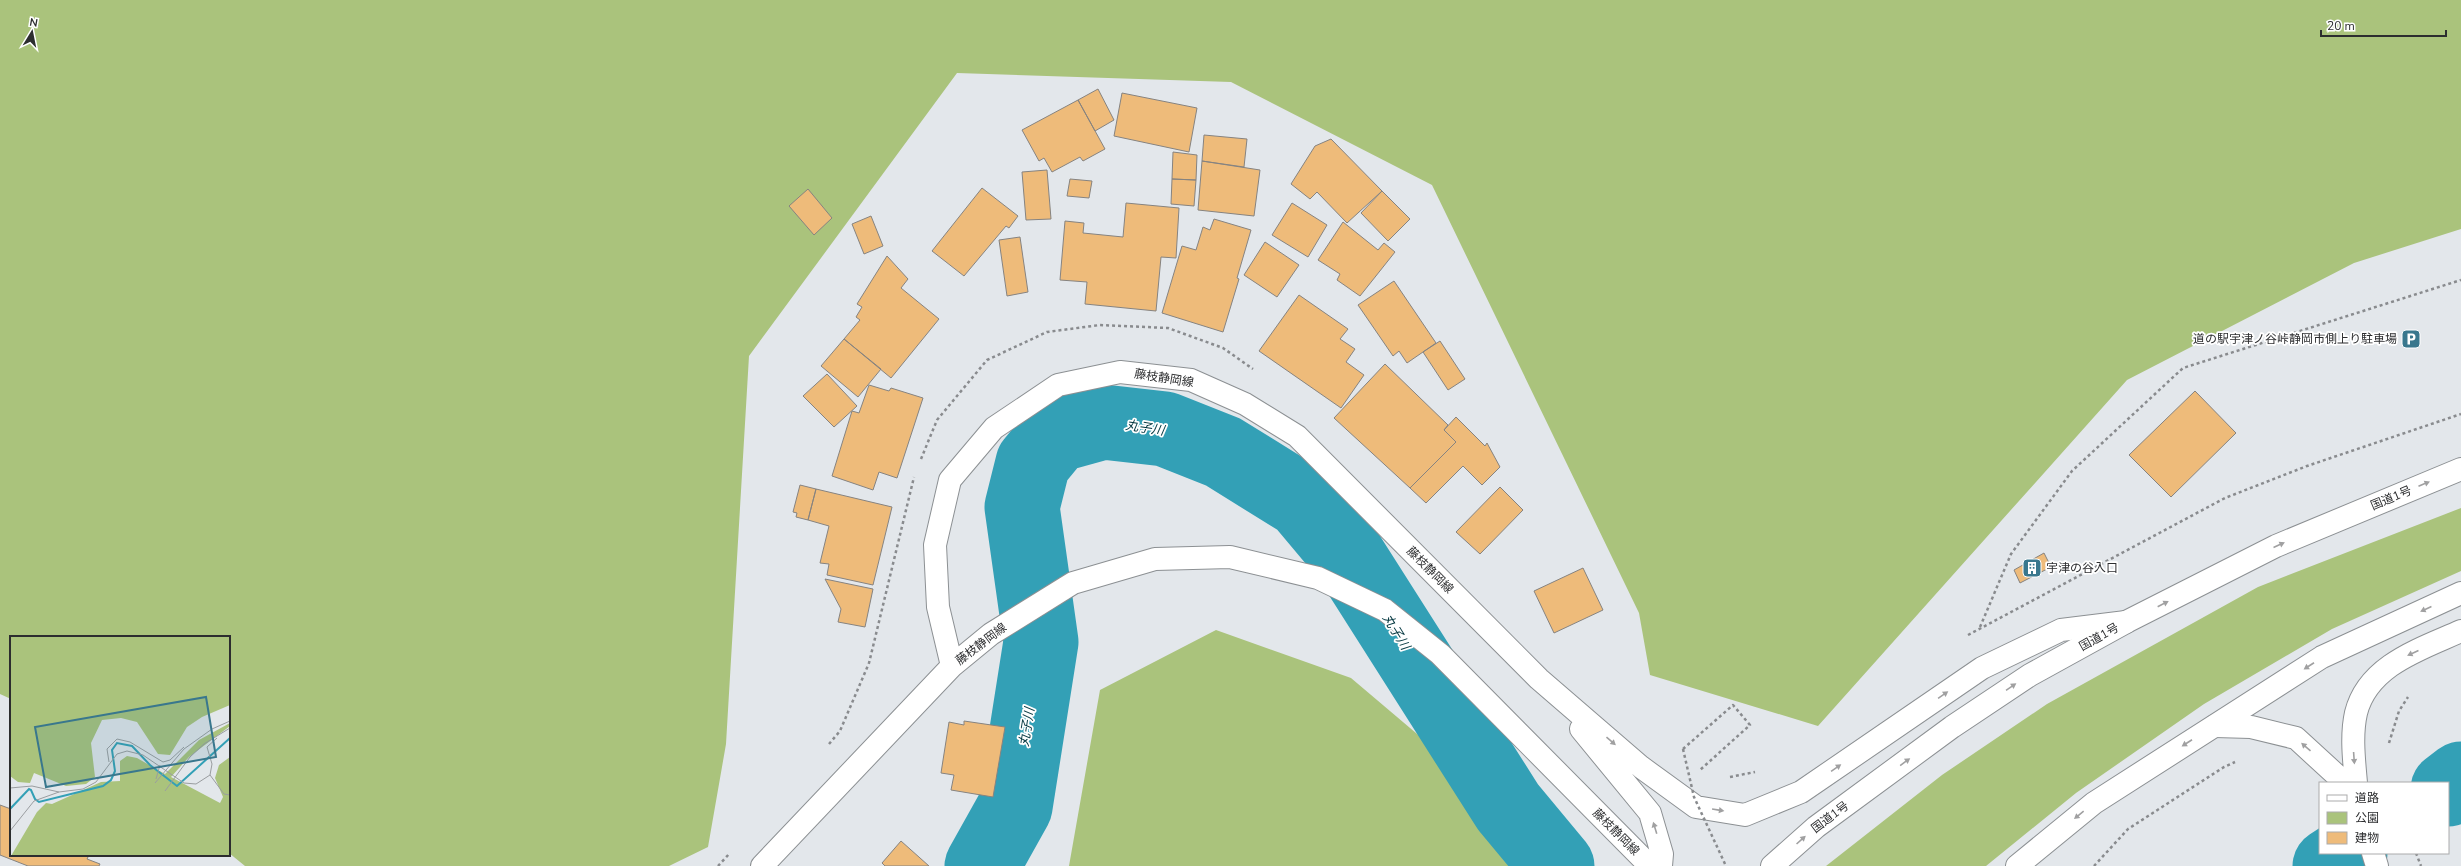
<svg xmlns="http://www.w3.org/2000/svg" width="2461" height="866" viewBox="0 0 2461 866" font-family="'Nunito Sans','Noto Sans JP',sans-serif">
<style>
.green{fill:#aac37c}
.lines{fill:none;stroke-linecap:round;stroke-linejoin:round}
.river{stroke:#33a0b6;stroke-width:75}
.building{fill:#eebb7a;stroke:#868380}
.secondary-casing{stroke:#8c9093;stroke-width:24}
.trunk-casing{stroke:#8c9093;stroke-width:24}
.path{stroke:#898b8e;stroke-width:2.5;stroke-dasharray:3 3;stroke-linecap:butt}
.secondary{stroke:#fff;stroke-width:22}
.trunk{stroke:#fff;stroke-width:22}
.path-bridge{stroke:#898b8e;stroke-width:2.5;stroke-dasharray:3 3;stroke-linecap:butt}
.oneway{fill:#a0a0a1}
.labels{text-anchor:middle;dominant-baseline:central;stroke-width:3.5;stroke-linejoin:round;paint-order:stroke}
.poi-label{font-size:12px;fill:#2c2d2f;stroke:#fff;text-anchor:end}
.street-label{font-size:12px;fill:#2c2d2f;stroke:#fff}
.water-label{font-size:13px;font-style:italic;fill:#053841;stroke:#fff}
.inset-river{fill:none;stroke:#33a0b6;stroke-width:2}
.inset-road{fill:none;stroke:#9a9da0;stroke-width:1}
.view{fill:#39778d;fill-opacity:0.15;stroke:#39778d;stroke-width:2}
.inset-edge{fill:none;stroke:#2c2d2f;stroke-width:2}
</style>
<rect width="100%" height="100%" fill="#e3e7eb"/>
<!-- green -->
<path class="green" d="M0 0H2461V229L2354 263 2127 380 1818 726 1650 675 1639 613 1432 185 1231 82 957 73 749 356 726 744 708 847 669 866H245L229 853V637H11V699L0 694Z
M2461 508V571L2332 629 2204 704 2076 793 1986 866H1826L1942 775 2047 704 2258 587Z
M1216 630 1351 678 1573 866H1069L1100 690Z"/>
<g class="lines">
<!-- river -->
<path class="river" d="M2448 789 2461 779
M982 866 1015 807 1041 642 1022 507 1033 463 1056 435 1103 422 1165 429 1223 452 1302 501 1349 557 1508 807 1557 866
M2330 866 2350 853"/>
</g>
<!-- building -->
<path class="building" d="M1098 89 1114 120 1095 131 1078 100Z
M1122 93 1197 108 1189 152 1114 136Z
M1078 100 1105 149 1083 161 1080 157 1052 172 1044 158 1039 161 1022 130Z
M1204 135 1247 139 1244 167 1202 161Z
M1331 139 1382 191 1347 223 1317 192 1310 199 1291 184 1315 146Z
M1173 152 1197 155 1196 180 1172 179Z
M1202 161 1260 170 1254 216 1198 210Z
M1047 170 1051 219 1026 220 1022 172Z
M1070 179 1092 181 1089 198 1067 196Z
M1172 179 1196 180 1194 206 1171 204Z
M982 188 1018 216 1009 228 1006 226 964 276 932 251Z
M808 189 832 218 814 235 789 206Z
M1382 191 1410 219 1388 241 1361 213Z
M1126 203 1179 208 1176 258 1161 257 1156 311 1085 304 1087 282 1060 280 1065 221 1084 223 1083 233 1123 237Z
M1292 203 1327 225 1308 257 1272 235Z
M871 216 883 246 864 254 852 224Z
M1214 219 1251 230 1237 278 1239 279 1223 332 1162 313 1182 246 1196 250 1203 227 1210 230Z
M1343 222 1378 250 1384 243 1395 252 1360 296 1337 280 1340 274 1318 260Z
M1020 237 1028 292 1007 296 999 240Z
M1265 242 1299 265 1277 297 1244 275Z
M887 256 908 279 901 288 939 319 891 378 844 339 860 320 856 317 862 307 857 304Z
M1394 281 1436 343 1407 363 1399 351 1393 356 1358 305Z
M1299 295 1348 329 1340 339 1355 349 1346 362 1364 375 1341 408 1259 351Z
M844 339 881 369 858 397 821 366Z
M1440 341 1465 379 1448 390 1423 352Z
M1385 364 1448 425 1444 430 1456 442 1410 488 1334 418Z
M827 374 857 406 834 427 803 396Z
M869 385 889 391 891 388 923 398 897 478 879 472 873 490 832 476 852 411 859 413Z
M2195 391 2236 433 2171 497 2129 455Z
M1456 417 1485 446 1487 443 1500 467 1482 485 1463 466 1426 503 1410 488 1456 442 1444 430Z
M800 485 816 489 808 520 796 517 797 513 793 512Z
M1500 487 1523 510 1480 554 1456 532Z
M816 489 892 507 873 585 827 575 829 564 820 563 829 526 808 520Z
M2044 553 2051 567 2020 583 2014 570Z
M1583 568 1603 610 1554 633 1534 591Z
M825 579 873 589 865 627 838 622 841 609Z
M964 721 1005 727 993 797 951 790 954 775 941 773 949 722 964 725Z
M0 805 11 809V855H89L87 859 100 864 99 866H28L0 855Z
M901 841 929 866H885L882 863Z"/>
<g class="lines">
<!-- secondary casing -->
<g class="secondary-casing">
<path id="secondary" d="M952 666 938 607 935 545 950 480 994 428 1058 385 1120 372 1191 380 1245 404 1297 436 1539 679 1641 767 1696 807 1745 815 1801 792 1982 668 2061 630 2126 622
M2215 726 2251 727 2296 738 2345 783
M1581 729 1650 813 1662 854 1661 866
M2356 783C2354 760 2351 735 2356 713 2368 665 2421 649 2461 631
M2373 853 2377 866
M762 866 952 666 991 634 1073 583 1155 559 1230 557 1318 578 1385 610 1440 654 1650 866"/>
</g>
<!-- trunk casing -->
<g class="trunk-casing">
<path id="trunk" d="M1772 866 1816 827 1952 727 2030 675 2128 621 2276 546 2461 469
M2017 866 2094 803 2322 657 2461 593"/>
</g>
<!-- path -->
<path class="path" d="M921 459 937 420 987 360 1047 332 1100 325 1168 328 1223 348 1253 369
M1980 627 2011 554 2072 471 2183 368 2461 280
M1968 635 2225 498 2307 466 2461 414
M2389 743 2399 711 2408 697
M829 744 840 731 869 663 914 477
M1683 749 1733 705 1750 725 1700 770
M1730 777 1755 772
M2416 853 2421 866
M718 866 730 853
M2094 866 2128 829 2224 767 2235 762"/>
<!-- secondary -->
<use href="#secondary" class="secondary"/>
<!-- trunk -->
<use href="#trunk" class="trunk"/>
<!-- path-bridge -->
<path class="path-bridge" d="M1683 749 1694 797 1726 866"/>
</g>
<!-- one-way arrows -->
<defs><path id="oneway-solid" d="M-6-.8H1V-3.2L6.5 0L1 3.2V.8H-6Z"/></defs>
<g class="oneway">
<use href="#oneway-solid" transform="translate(2424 484) rotate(-23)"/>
<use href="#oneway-solid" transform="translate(2279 545) rotate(-24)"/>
<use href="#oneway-solid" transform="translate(2163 604) rotate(-27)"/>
<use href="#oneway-solid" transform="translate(2426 609) rotate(155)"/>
<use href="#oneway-solid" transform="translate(2413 653) rotate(156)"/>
<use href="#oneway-solid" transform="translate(2309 666) rotate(147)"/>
<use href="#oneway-solid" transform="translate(2011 687) rotate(-34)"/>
<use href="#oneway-solid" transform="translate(1943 695) rotate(-35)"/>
<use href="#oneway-solid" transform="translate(1611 741) rotate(41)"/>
<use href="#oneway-solid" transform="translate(2187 743) rotate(147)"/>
<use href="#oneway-solid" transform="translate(2306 747) rotate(-139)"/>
<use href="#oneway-solid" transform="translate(2354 758) rotate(86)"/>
<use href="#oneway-solid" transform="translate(1905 762) rotate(-36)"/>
<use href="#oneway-solid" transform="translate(1836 768) rotate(-35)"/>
<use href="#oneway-solid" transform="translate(1718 810) rotate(9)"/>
<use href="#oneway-solid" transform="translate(2079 815) rotate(141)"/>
<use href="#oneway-solid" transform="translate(1655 828) rotate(-107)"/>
<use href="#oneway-solid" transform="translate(1801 840) rotate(-42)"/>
</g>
<!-- icons -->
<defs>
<g id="parking-square" transform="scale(1)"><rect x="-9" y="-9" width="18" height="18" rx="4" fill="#39778d" stroke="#fff"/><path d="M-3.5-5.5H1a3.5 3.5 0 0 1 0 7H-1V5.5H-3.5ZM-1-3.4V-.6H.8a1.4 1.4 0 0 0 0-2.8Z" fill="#fff"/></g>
<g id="building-square" transform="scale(1)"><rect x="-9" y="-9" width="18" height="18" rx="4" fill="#39778d" stroke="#fff"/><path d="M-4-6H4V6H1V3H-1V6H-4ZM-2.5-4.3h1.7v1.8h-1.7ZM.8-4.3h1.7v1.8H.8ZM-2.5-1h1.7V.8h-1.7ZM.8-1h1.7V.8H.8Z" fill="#fff"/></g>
</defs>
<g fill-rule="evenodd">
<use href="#parking-square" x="2411" y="339"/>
<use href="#building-square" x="2032" y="568"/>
</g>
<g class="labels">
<!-- poi labels -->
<g class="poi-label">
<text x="2397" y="339">道の駅宇津ノ谷峠静岡市側上り駐車場</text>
<text x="2046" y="568" text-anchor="start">宇津の谷入口</text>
</g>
<!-- street labels -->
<g class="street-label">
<text transform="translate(1164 378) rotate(9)">藤枝静岡線</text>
<text transform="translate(2391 498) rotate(-23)">国道1号</text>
<text transform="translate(1430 570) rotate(45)">藤枝静岡線</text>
<text transform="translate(2099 637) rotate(-29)">国道1号</text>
<text transform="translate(981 644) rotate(-37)">藤枝静岡線</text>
<text transform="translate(1830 817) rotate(-37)">国道1号</text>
<text transform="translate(1616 832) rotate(45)">藤枝静岡線</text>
</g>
<!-- water labels -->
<g class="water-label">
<text transform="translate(1145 428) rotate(9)">丸子川</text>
<text transform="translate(1396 632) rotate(58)">丸子川</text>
<text transform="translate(1027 727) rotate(-81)">丸子川</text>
</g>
</g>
<!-- overview -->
<g transform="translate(10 636)">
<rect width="220" height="220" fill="#e3e7eb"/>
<path d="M0 0H220V69L192 81 177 91 160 119 148 118 127 86 111 82 92 84 81 107 85 141 76 148 56 150 24 137 20 147 8 146 0 140ZM220 87V90L179 121 161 141 210 167 213 161 205 142 209 129 220 121V220H1L27 176 36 167 42 168 91 146 110 145V125L117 120 127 122 155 138 189 104Z" fill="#aac37c"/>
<path class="inset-river" d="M0 173 19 153 21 154 25 163 29 166 93 150 101 144 105 135 102 114 107 107 122 110 140 129 167 150 220 102"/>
<path class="inset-road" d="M99 126 97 113 107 103 120 106 153 126 160 124 174 111M200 139 214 158 220 159M146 143 150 129M145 147 174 113 202 93 220 85M0 152 22 150 49 156 73 153 86 146 107 118 117 115 133 119 174 147 186 148 200 139 202 128 197 111 207 102M155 155 180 121 194 108 220 92M0 195 24 165 49 156"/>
<path class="view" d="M196 61 206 121 36 151 25 91Z"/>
<rect width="220" height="220" class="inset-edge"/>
</g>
<!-- legend -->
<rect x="2319" y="782" width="130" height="72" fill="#ffffff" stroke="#ababac"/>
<rect x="2327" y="795" width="20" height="6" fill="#ffffff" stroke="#ababac"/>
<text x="2355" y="802" font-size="12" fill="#2c2d2f">道路</text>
<rect x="2327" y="812" width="20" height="12" fill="#aac37c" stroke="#ababac"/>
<text x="2355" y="822" font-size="12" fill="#2c2d2f">公園</text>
<rect x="2327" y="832" width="20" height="12" fill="#eebb7a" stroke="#ababac"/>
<text x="2355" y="842" font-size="12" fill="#2c2d2f">建物</text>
<!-- north arrow -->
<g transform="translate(32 32) rotate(10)" stroke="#ffffff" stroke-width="3" paint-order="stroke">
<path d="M0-3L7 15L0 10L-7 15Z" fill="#2c2d2f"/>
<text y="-6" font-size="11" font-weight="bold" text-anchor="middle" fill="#2c2d2f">N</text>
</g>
<!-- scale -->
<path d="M2321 30v6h125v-6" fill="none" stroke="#2c2d2f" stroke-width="2"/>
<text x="2327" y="30" font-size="12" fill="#2c2d2f" stroke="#ffffff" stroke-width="3" paint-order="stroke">20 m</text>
</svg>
